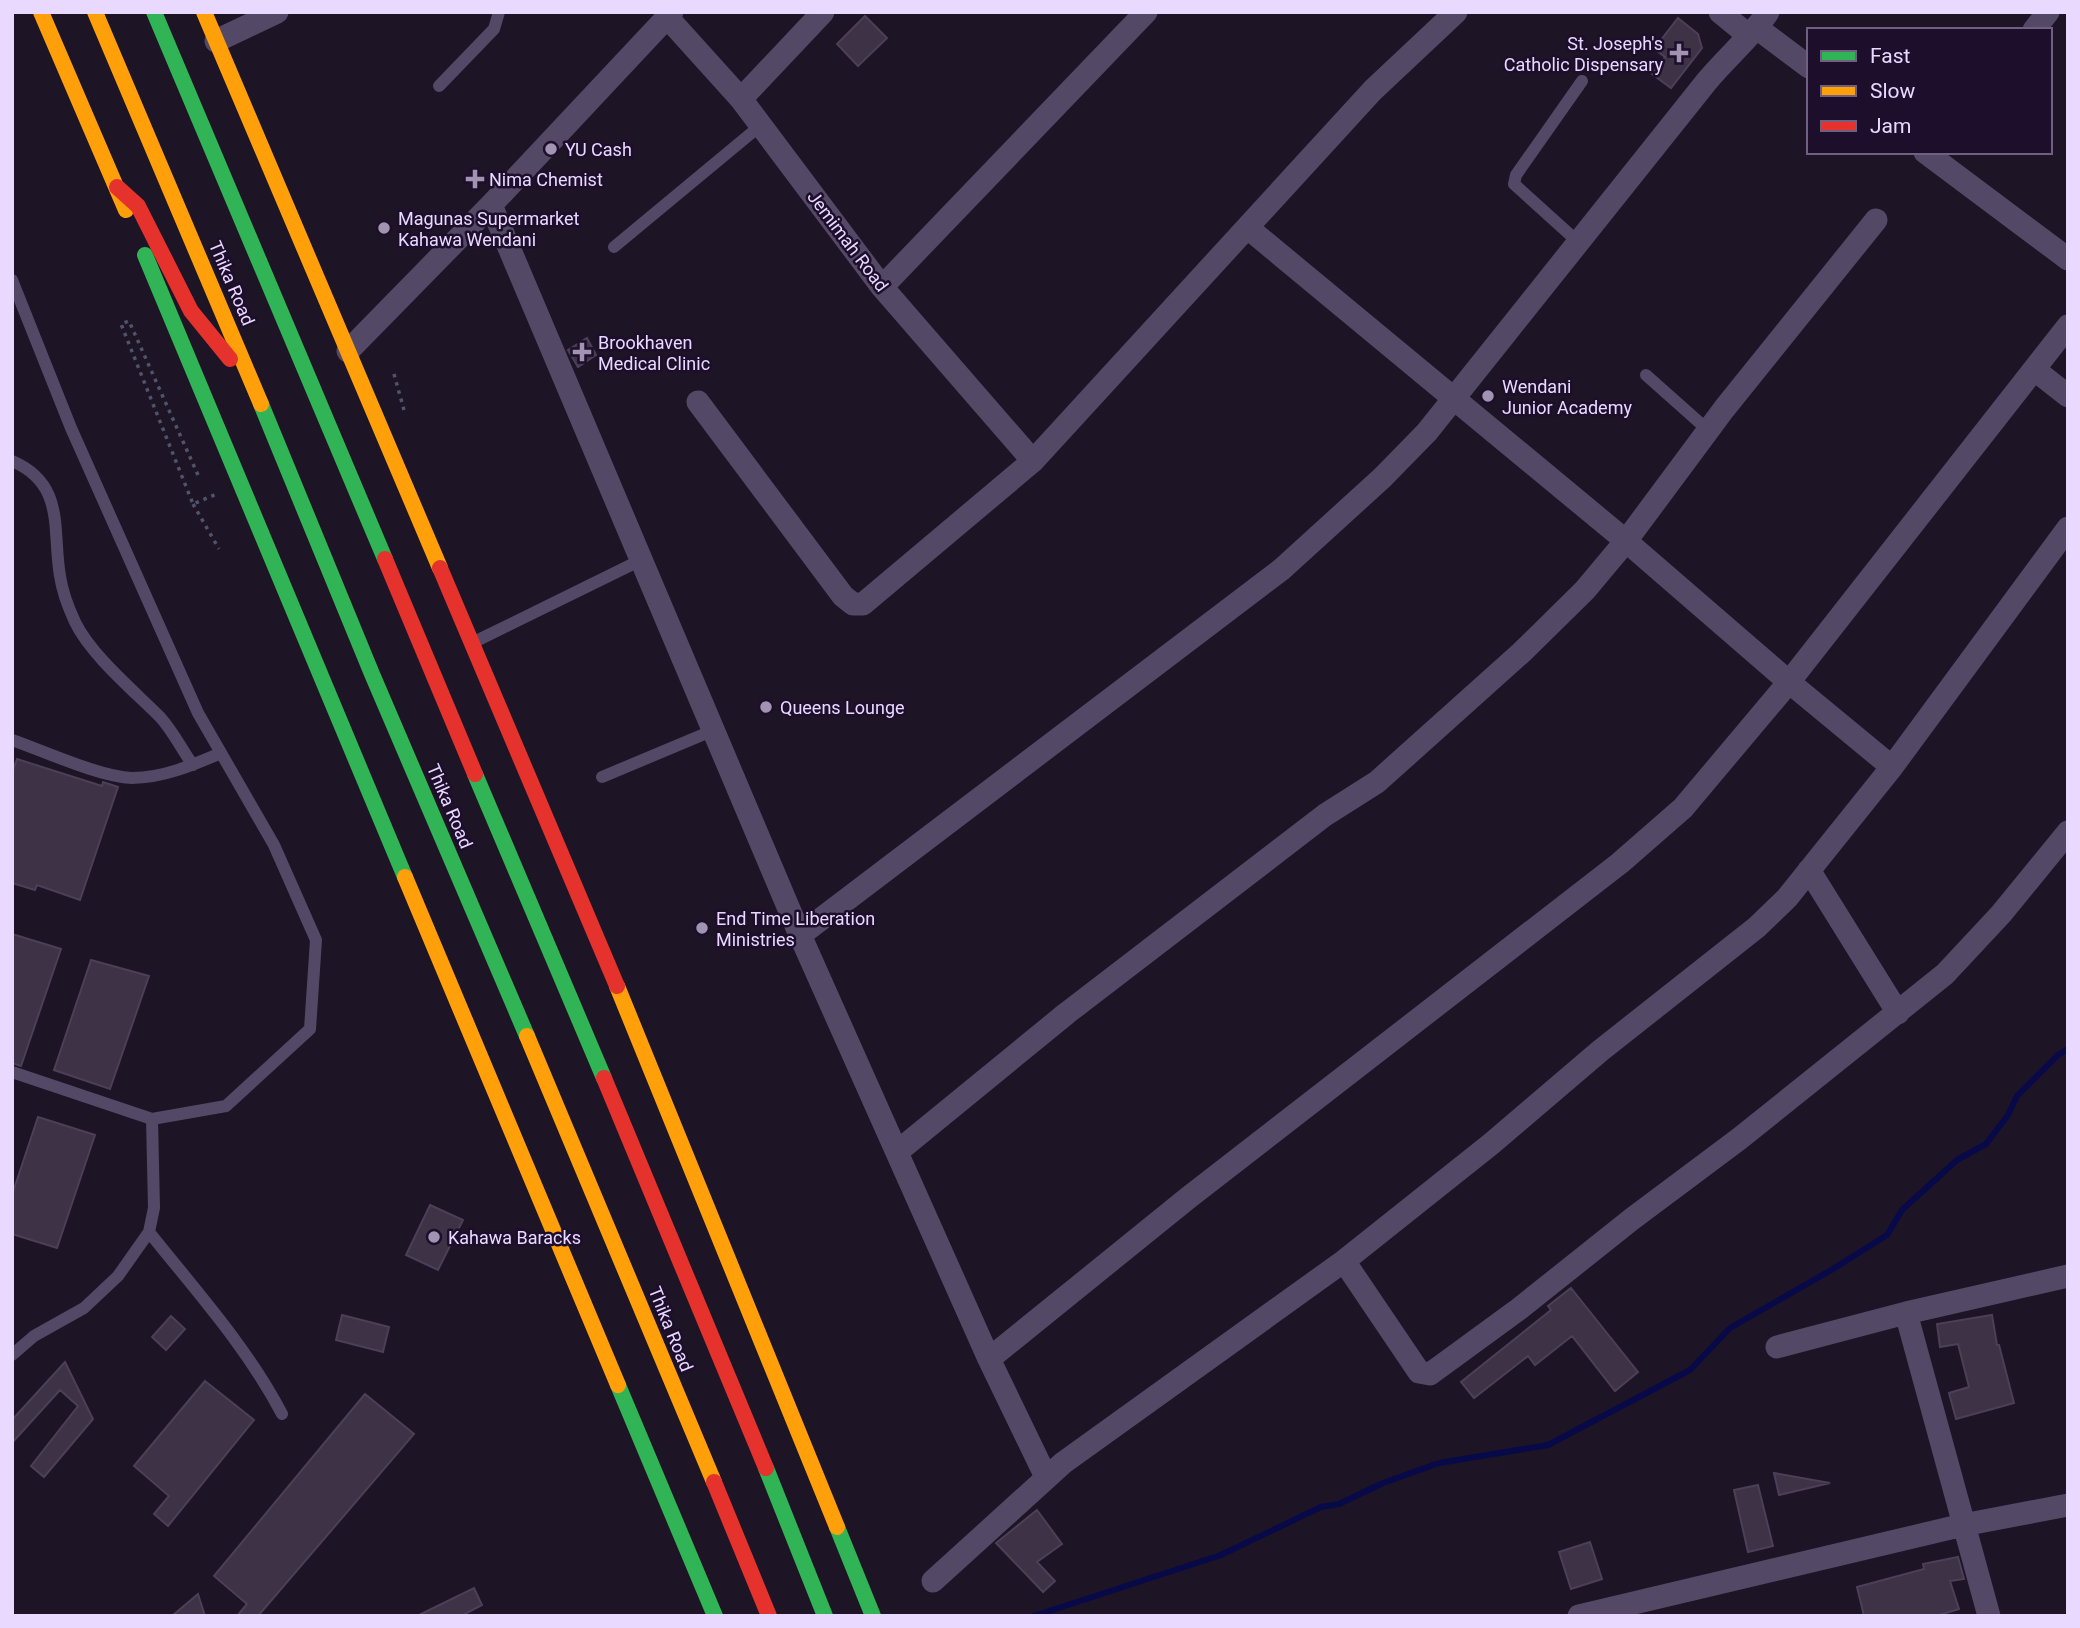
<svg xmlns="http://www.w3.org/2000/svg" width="2080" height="1628" viewBox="0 0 2080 1628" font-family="Roboto,sans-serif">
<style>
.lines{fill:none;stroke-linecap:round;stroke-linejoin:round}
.stream{stroke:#080948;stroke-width:6}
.building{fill:#3d3246;stroke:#4c3f58;stroke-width:2}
.path{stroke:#4f546a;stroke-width:3.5;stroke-dasharray:3.5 5;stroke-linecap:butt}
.lane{stroke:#534966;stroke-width:12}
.street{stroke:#534966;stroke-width:23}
.fast{stroke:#30b455;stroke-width:16}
.slow{stroke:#ff9f0a;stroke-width:16}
.jam{stroke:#e5322d;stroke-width:16}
.poi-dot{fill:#a293b3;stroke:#1d0e2b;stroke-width:2.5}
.labels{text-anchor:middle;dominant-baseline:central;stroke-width:5;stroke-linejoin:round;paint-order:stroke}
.poi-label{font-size:18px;fill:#e9d8ff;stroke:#1d0e2b;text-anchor:start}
.street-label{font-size:18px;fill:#e9d8ff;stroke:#1d0e2b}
</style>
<rect width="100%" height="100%" fill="#1d1425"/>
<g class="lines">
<!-- stream -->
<path class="stream" d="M1034 1616 1221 1555 1321 1507 1339 1504 1383 1483 1439 1463 1548 1445 1690 1370 1730 1328 1833 1269 1887 1235 1902 1210 1957 1160 1986 1144 2008 1115 2017 1096 2058 1055 2068 1049"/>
</g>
<!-- building -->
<path class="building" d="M865 16 887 38 858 66 837 44Z
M1678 18 1698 34 1702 48 1671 88 1652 74 1665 57 1654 49Z
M587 338 596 355 578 367 568 350Z
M17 759 102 786 103 782 118 787 80 900 37 885 35 890 12 883V773Z
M12 934 61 949 21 1066 12 1063Z
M91 960 149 976 110 1089 54 1070Z
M38 1117 95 1135 57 1248 12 1234V1195Z
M430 1205 463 1220 438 1270 406 1255Z
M1571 1288 1638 1372 1615 1391 1572 1336 1535 1365 1528 1356 1474 1398 1461 1382 1551 1310 1548 1306Z
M342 1315 389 1327 383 1352 336 1340Z
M1992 1315 1997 1345H1999L2014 1403 1956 1419 1949 1393 1969 1387 1958 1344 1940 1347 1937 1324Z
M171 1316 185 1329 166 1350 152 1337Z
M65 1362 93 1419 44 1477 31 1466 78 1406 60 1390 12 1443V1420Z
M205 1381 254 1420 168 1526 154 1514 169 1496 134 1466Z
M365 1394 414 1434 258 1616H237L247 1604 214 1576Z
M1774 1473 1830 1483 1779 1495Z
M1758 1485 1773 1546 1748 1552 1734 1490Z
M1037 1510 1062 1544 1037 1562 1055 1581 1043 1592 996 1543Z
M1590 1542 1602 1579 1571 1589 1559 1552Z
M1958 1557 1964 1579 1950 1581 1959 1609 1936 1616H1864L1857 1587 1924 1569 1923 1564Z
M474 1588 482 1605 461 1616H417Z
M198 1594 205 1616H172Z"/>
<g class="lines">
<!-- path -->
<path class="path" d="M394 374 404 410
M198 475 129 321 121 324 193 504 219 493
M193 504 219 549"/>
<!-- lane -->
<path class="lane" d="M439 86 494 29 499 12
M1577 241 1514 184 1516 175 1582 81
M614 247 761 125
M12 280 71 428 198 713 274 845 316 940 310 1029 226 1106 152 1119 12 1072
M1646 375 1709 431
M12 461C66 484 52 530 60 576 62 590 69 609 75 622 91 655 133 690 160 717 173 731 182 750 193 765
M472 643 641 560
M12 740C44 751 100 777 132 778 163 778 193 765 221 753
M602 777 714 730
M149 1232C196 1291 247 1347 282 1414
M12 1355 34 1336 84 1308 118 1276 149 1232 154 1208 152 1119"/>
<!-- street -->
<path class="street" d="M1720 12 1748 35
M667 17 741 99 882 287 1033 461
M1757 28 1809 67
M2034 30 2048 12
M216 41 277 12
M741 99 823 12
M1925 152 2068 259
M491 205 800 935 989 1359 1046 1477
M1248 228 1626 541 1789 682 1892 767
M882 287 1146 12
M348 351 491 205 672 12
M2035 370 2068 396
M698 402 843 596 853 604H863L1033 461 1373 90 1456 12
M1809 870 1898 1013
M800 935 1282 569 1382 478 1427 432 1707 81C1726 58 1752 36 1768 12
M897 1152 1067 1013 1325 815 1377 782 1522 652 1585 590 1626 541 1724 409 1876 220
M1344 1261 1419 1372 1430 1374 1519 1309 1632 1219 1739 1139 1945 974 2001 914 2068 832
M1906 1313 1989 1616
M1777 1347 1906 1313 2068 1276
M989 1359 1188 1198 1620 863 1683 808 1789 682 2068 326
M933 1581 1063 1463 1344 1261 1491 1144 1600 1051 1757 927 1787 898 1892 767 2068 528
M1579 1616 1963 1525 2068 1505"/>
<!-- fast -->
<path class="fast" d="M154 12 385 559
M145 255 405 877
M261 404 372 674 527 1036
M475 774 604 1078
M618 1385 715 1616
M766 1468 825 1616
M837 1527 873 1616"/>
<!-- slow -->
<path class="slow" d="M41 12 126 210
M95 12 261 404
M204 12 440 568
M405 877 618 1385
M617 986 837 1527
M527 1036 714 1482"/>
<!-- jam -->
<path class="jam" d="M117 187 138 206 191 311 230 359
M385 559 475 774
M440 568 617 986
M604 1078 766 1468
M714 1482 769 1616"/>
</g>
<!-- markers -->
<g class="poi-dot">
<path d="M1675.5 42.5h7v7h7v7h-7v7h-7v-7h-7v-7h7z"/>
<circle cx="551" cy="149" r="7"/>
<path d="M471.5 168.5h7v7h7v7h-7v7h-7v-7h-7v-7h7z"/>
<circle cx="384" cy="228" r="7"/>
<path d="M578.5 341.5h7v7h7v7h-7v7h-7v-7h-7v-7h7z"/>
<circle cx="1488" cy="396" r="7"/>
<circle cx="766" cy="707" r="7"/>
<circle cx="702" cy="928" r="7"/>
<circle cx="434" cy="1237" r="7"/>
</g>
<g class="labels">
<!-- poi labels -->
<g class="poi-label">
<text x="1663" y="43" text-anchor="end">St. Joseph's<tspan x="1663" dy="21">Catholic Dispensary</tspan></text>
<text x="565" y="149">YU Cash</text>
<text x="489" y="179">Nima Chemist</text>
<text x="398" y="218">Magunas Supermarket<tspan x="398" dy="21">Kahawa Wendani</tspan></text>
<text x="598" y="342">Brookhaven<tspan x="598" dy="21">Medical Clinic</tspan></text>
<text x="1502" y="386">Wendani<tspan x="1502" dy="21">Junior Academy</tspan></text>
<text x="780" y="707">Queens Lounge</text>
<text x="716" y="918">End Time Liberation<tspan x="716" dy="21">Ministries</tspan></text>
<text x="448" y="1237">Kahawa Baracks</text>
</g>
<!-- street labels -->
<g class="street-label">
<text transform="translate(848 241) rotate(53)">Jemimah Road</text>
<text transform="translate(232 283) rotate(67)">Thika Road</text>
<text transform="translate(450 806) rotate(67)">Thika Road</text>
<text transform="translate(671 1329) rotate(68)">Thika Road</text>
</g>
</g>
<!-- border -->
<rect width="2080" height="1628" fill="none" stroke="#e9d8ff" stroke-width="28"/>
<!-- legend -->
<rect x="1807" y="28" width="245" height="126" fill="#1d0e2b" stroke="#6f5f80" stroke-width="2"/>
<rect x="1821" y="51" width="35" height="10" fill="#30b455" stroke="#6f5f80" stroke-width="2"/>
<text x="1870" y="63" font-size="21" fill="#e9d8ff">Fast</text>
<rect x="1821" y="86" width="35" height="10" fill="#ff9f0a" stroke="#6f5f80" stroke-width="2"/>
<text x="1870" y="98" font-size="21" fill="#e9d8ff">Slow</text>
<rect x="1821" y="121" width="35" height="10" fill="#e5322d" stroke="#6f5f80" stroke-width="2"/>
<text x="1870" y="133" font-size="21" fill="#e9d8ff">Jam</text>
</svg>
